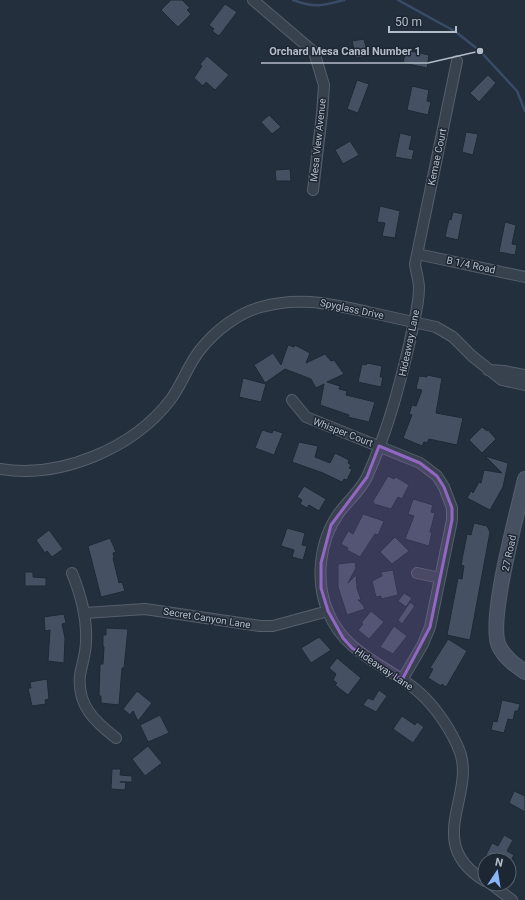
<svg xmlns="http://www.w3.org/2000/svg" width="525" height="900" viewBox="0 0 525 900" font-family="Roboto,sans-serif">
<style>
.lines{fill:none;stroke-linecap:round;stroke-linejoin:round}
.stream{stroke:#394c67;stroke-width:2.5}
.building{fill:#455162;stroke:#1f2835}
.street-casing{stroke:#565f6c;stroke-width:12}
.secondary-casing{stroke:#565f6c;stroke-width:16}
.street{stroke:#38414e;stroke-width:10}
.secondary{stroke:#465061;stroke-width:14}
.marked{fill:#9266c3;fill-opacity:0.2;stroke:#9266c3;stroke-width:3;stroke-linejoin:round}
.labels{text-anchor:middle;dominant-baseline:central;stroke-width:3;stroke-linejoin:round;paint-order:stroke}
.street-label{font-size:10px;fill:#b4bcc9;stroke:#1d2633}
.leader{fill:none;stroke:#b4bcc9;stroke-width:1.5}
.callout-dot{fill:#b4bcc9;stroke:#1d2633;stroke-width:1.5}
.callout-label{font-size:11px;text-anchor:middle;font-weight:bold;fill:#b4bcc9;stroke:#1d2633;stroke-width:3;stroke-linejoin:round;paint-order:stroke}
</style>
<rect width="100%" height="100%" fill="#242f3e"/>
<g class="lines">
<!-- stream -->
<path class="stream" d="M293 0C314 8 322 6 344 0
M398 0 456 32 480 51 517 91 525 111"/>
</g>
<!-- building -->
<path class="building" d="M171 0H182L190 8 187 10 191 14 178 27 161 10Z
M225 4 237 12 219 36 212 31 214 29 209 25Z
M364 39 368 56 356 58 352 41Z
M406 50 429 55 427 68 403 63Z
M207 56 229 75 215 90 206 82 203 86 194 78 202 66 200 64Z
M488 75 496 83 479 102 470 93Z
M357 80 369 84 358 113 347 109Z
M412 86 429 90 427 101 431 102 428 115 407 110Z
M269 115 281 127 272 134 261 122Z
M466 132 478 134 473 155 462 152Z
M400 133 412 136 409 149 414 150 412 160 395 157Z
M350 141 359 155 343 164 335 150Z
M290 169 291 181H276L275 170Z
M380 206 400 211 395 238 382 236 385 223 377 222Z
M453 212 463 214 458 240 445 237 449 219 451 220Z
M505 222 516 225 512 244 517 245 515 255 499 252Z
M288 345 294 347 295 345 310 353 306 363 325 354 331 361 334 360 344 374 327 382 340 386 339 389 347 391 346 395 375 402 369 422 348 417 349 415 320 405 324 384 316 388 311 379 285 369 265 383 254 365 273 353 281 365Z
M367 363 382 366 380 377H383L381 387 358 382 362 364 366 365Z
M427 375 442 378 436 413 463 418 457 445 429 439 427 443 424 442 422 446 403 438 412 415 409 414 412 405 416 406 422 390 416 389 419 376 427 377Z
M243 378 266 384 261 402 239 397Z
M482 427 487 431 488 430 496 439 482 453 469 440Z
M262 430 272 433 273 430 283 433 274 455 255 448Z
M299 442 318 446 315 457 330 463 335 453 349 460 348 463 351 465 349 468 352 469 347 480 344 479 342 482 323 473 292 462Z
M485 456 508 463 503 487 490 510 467 498 471 491 473 493 479 482 481 483 484 470 502 473Z
M388 476 394 479 396 477 409 485 402 499 398 497 391 509 374 504 373 501Z
M304 486 326 499 319 511 309 505 307 508 300 504 302 500 297 497Z
M413 499 433 505 431 512 435 513 430 532H432L429 546 405 539 414 516 408 514Z
M363 514 384 521 378 535 375 534 360 557 347 550 348 548 341 544 348 531 353 534Z
M474 523 487 526 490 532 470 640 447 635 458 578 462 579 464 566 461 565 467 534 471 535Z
M287 528 305 533 302 545 307 546 303 560 292 557 294 550 281 546Z
M49 530 63 549 52 557 47 551 45 553 36 540Z
M395 537 409 551 392 564 380 552Z
M110 538 116 552 113 553 114 558H113L119 583 122 582 125 591 101 597 88 546Z
M355 562 356 568 348 583 356 575 357 588 361 600H358L363 605 365 609 347 615 338 587V564Z
M393 570 398 595 381 599V596L376 597 372 581 382 576 381 572Z
M25 572H33V577L46 578V586H25Z
M404 593 412 598 406 607 398 601Z
M410 602 415 606 402 624 398 620Z
M371 611 384 622 369 639 358 630 363 624 361 623Z
M64 614 66 623 62 624 65 638 64 663 48 661 50 630 45 631 44 617Z
M394 626 407 636 393 654 380 647Z
M106 628 128 629 124 668H122L119 705 101 703V696H99L100 664H103L104 647H103V635H106Z
M319 637 331 650 311 663 301 648Z
M448 639 467 651 446 687 442 684 441 686 428 678 433 669 430 668Z
M337 658 361 678 348 695 335 685 337 683 333 680 336 674 329 668Z
M47 679 49 699 45 700 46 704 32 706 28 688H31L30 682Z
M379 690 387 696 376 712 363 705 368 698 373 700Z
M137 691 152 703 138 721 133 711 130 715 123 709Z
M502 700 520 704 518 711H515L513 720 508 719 504 733 491 730 493 721 497 722Z
M160 715 169 733 148 742 140 725Z
M402 716 415 725 417 722 424 727 413 743 393 729Z
M148 746 162 763 145 776 132 759Z
M112 769H121L120 775 132 776V782H120H126L125 790 111 789Z
M514 791 525 796V812L509 803Z
M504 835 513 840 507 851 514 855 511 860H501L486 855 492 843 498 846Z"/>
<g class="lines">
<!-- street casing -->
<g class="street-casing">
<path id="street" d="M253 0 314 52 324 85 322 114 313 190
M457 61 415 264C416 272 419 280 419 288 419 306 413 324 410 341 399 388 387 433 367 477 360 491 348 501 339 513 319 541 315 581 328 612 345 653 382 663 414 688 432 702 448 725 457 745 481 792 420 841 485 881
M417 254 525 277
M488 370 504 371 525 375
M292 400 306 417 420 463 437 476 444 487 452 508V520L430 627 423 644 402 680
M0 469C61 479 134 448 171 399 182 384 188 365 200 350 215 331 238 313 261 307 300 296 330 304 368 312 391 317 413 322 436 327L453 337 472 356 502 380 525 385
M72 573C81 595 87 617 86 641 86 653 82 664 80 675 77 705 94 721 116 738
M417 573 440 578
M85 613 145 609 260 626H273L328 611
M491 884 512 900"/>
</g>
<!-- secondary casing -->
<g class="secondary-casing">
<path id="secondary" d="M525 479C518 511 487 621 499 646 505 658 515 665 525 672"/>
</g>
<!-- street -->
<use href="#street" class="street"/>
<!-- secondary -->
<use href="#secondary" class="secondary"/>
</g>
<!-- marked area -->
<path class="marked" d="M379 446 420 463 437 476 444 487 452 508V520L430 627 402 680 352 648 343 638 328 611 321 588V563L331 525 367 477Z"/>
<g class="labels">
<!-- street labels -->
<g class="street-label">
<text transform="translate(318 140) rotate(-84)">Mesa View Avenue</text>
<text transform="translate(437 157) rotate(-78)">Kemae Court</text>
<text transform="translate(471 265) rotate(12)">B 1/4 Road</text>
<text transform="translate(352 309) rotate(12)">Spyglass Drive</text>
<text transform="translate(409 343) rotate(-78)">Hideaway Lane</text>
<text transform="translate(343 432) rotate(21)">Whisper Court</text>
<text transform="translate(509 553) rotate(-78)">27 Road</text>
<text transform="translate(207 618) rotate(9)">Secret Canyon Lane</text>
<text transform="translate(384 669) rotate(34)">Hideaway Lane</text>
</g>
</g>
<!-- callouts -->
<path class="leader" d="M480 51L428 63H261"/>
<circle class="callout-dot" cx="480" cy="51" r="4"/>
<g class="callout-label">
<text x="345" y="55">Orchard Mesa Canal Number 1</text>
</g>
<!-- north arrow -->
<g transform="translate(497 872) rotate(12)"><circle r="19" fill="#1d2633" stroke="#59626f"/>
<path d="M0-3L7 15L0 10L-7 15Z" fill="#8ab4f8"/>
<text y="-6" font-size="11" font-weight="bold" text-anchor="middle" fill="#b4bcc9">N</text>
</g>
<!-- scale -->
<path d="M389 26v6h67v-6" fill="none" stroke="#b4bcc9" stroke-width="2"/>
<text x="395" y="26" font-size="12" fill="#b4bcc9" stroke="#1d2633" stroke-width="3" paint-order="stroke">50 m</text>
</svg>
